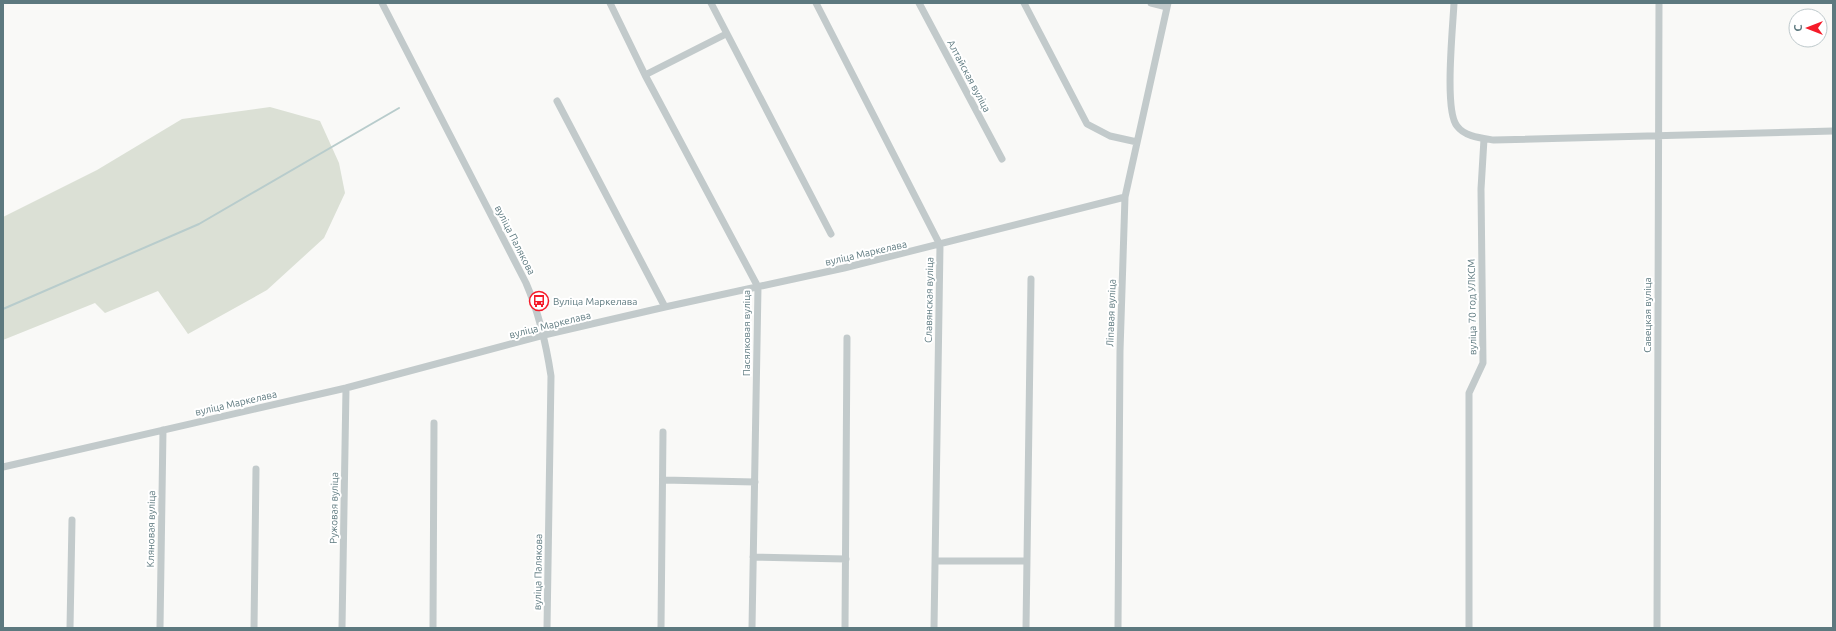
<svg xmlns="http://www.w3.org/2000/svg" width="1836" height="631" viewBox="0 0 1836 631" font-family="Ubuntu,sans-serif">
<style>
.green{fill:#dbe0d5}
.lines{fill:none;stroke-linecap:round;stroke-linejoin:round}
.stream{stroke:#b8cccc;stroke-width:2}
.minor{stroke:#c2cacb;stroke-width:7}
.labels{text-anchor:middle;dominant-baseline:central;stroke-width:4;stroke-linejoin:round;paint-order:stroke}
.street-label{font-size:10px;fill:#5d797f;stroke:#fff}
.poi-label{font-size:10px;fill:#5d797f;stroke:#fff;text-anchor:start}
</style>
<rect width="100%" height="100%" fill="#f9f9f7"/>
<!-- green -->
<path class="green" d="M270 107 320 121 339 163 345 193 324 238 267 290 188 334 158 291 105 313 95 303 3 340V217L97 170 182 119Z"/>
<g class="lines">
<!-- stream -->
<path class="stream" d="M3 309 199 224 399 108"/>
<!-- minor -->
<path class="minor" d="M382 3 526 283C539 313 546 343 551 376L547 628
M610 3 645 75 758 287 752 628
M711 3 831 234
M816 3 940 245 934 628
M919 3 1002 159
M1024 3 1087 124 1110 136 1137 142
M1151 3 1167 7
M1454 3C1453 26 1444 111 1457 126 1465 137 1481 138 1494 140L1833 131
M645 75 726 34
M557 101 665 307
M3 467 346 388 544 335 665 307 844 268 1125 197
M663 480 755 482
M753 557 846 559
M935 561H1027
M70 628 72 520
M160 628 163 430
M254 628 256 469
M342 628 346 388
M433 628 434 423
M661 628 663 432
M845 628 847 338
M1026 628 1031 279
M1118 628 1120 351 1125 197 1168 3
M1469 628V393L1483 363 1481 189 1484 139
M1657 628 1659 3"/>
</g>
<!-- icons -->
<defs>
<g id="bus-ring" transform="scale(1)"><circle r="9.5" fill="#fff" stroke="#f51b29" stroke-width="1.5"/><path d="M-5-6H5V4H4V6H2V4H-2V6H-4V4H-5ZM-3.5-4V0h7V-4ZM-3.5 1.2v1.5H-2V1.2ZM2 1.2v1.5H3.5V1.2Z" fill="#f51b29"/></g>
</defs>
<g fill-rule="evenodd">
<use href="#bus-ring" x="539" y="301"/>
</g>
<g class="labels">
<!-- street labels -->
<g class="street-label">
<text transform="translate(969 76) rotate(62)">Алтайская вуліца</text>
<text transform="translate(515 240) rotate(63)">вуліца Палякова</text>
<text transform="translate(866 253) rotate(-13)">вуліца Маркелава</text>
<text transform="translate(929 300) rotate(-89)">Славянская вуліца</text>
<text transform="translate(1472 307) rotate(-91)">вуліца 70 год УЛКСМ</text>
<text transform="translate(1111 313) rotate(-88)">Ліпавая вуліца</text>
<text transform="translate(1647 315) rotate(-90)">Савецкая вуліца</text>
<text transform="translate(550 325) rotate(-14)">вуліца Маркелава</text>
<text transform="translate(746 333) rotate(-90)">Пасялковая вуліца</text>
<text transform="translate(236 403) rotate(-13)">вуліца Маркелава</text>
<text transform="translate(334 508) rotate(-89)">Ружовая вуліца</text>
<text transform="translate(151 529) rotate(-89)">Кляновая вуліца</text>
<text transform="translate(538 572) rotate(-89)">вуліца Палякова</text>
</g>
<!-- poi labels -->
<g class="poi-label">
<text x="553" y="301">Вуліца Маркелава</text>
</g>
</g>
<!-- border -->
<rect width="1836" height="631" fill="none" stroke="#5d797f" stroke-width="8"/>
<!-- north arrow -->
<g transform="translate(1808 28) rotate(270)"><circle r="19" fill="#ffffff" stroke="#bec9cc"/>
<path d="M0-3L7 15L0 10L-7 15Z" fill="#f51b29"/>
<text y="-6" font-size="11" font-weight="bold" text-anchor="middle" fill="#5d797f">С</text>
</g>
</svg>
